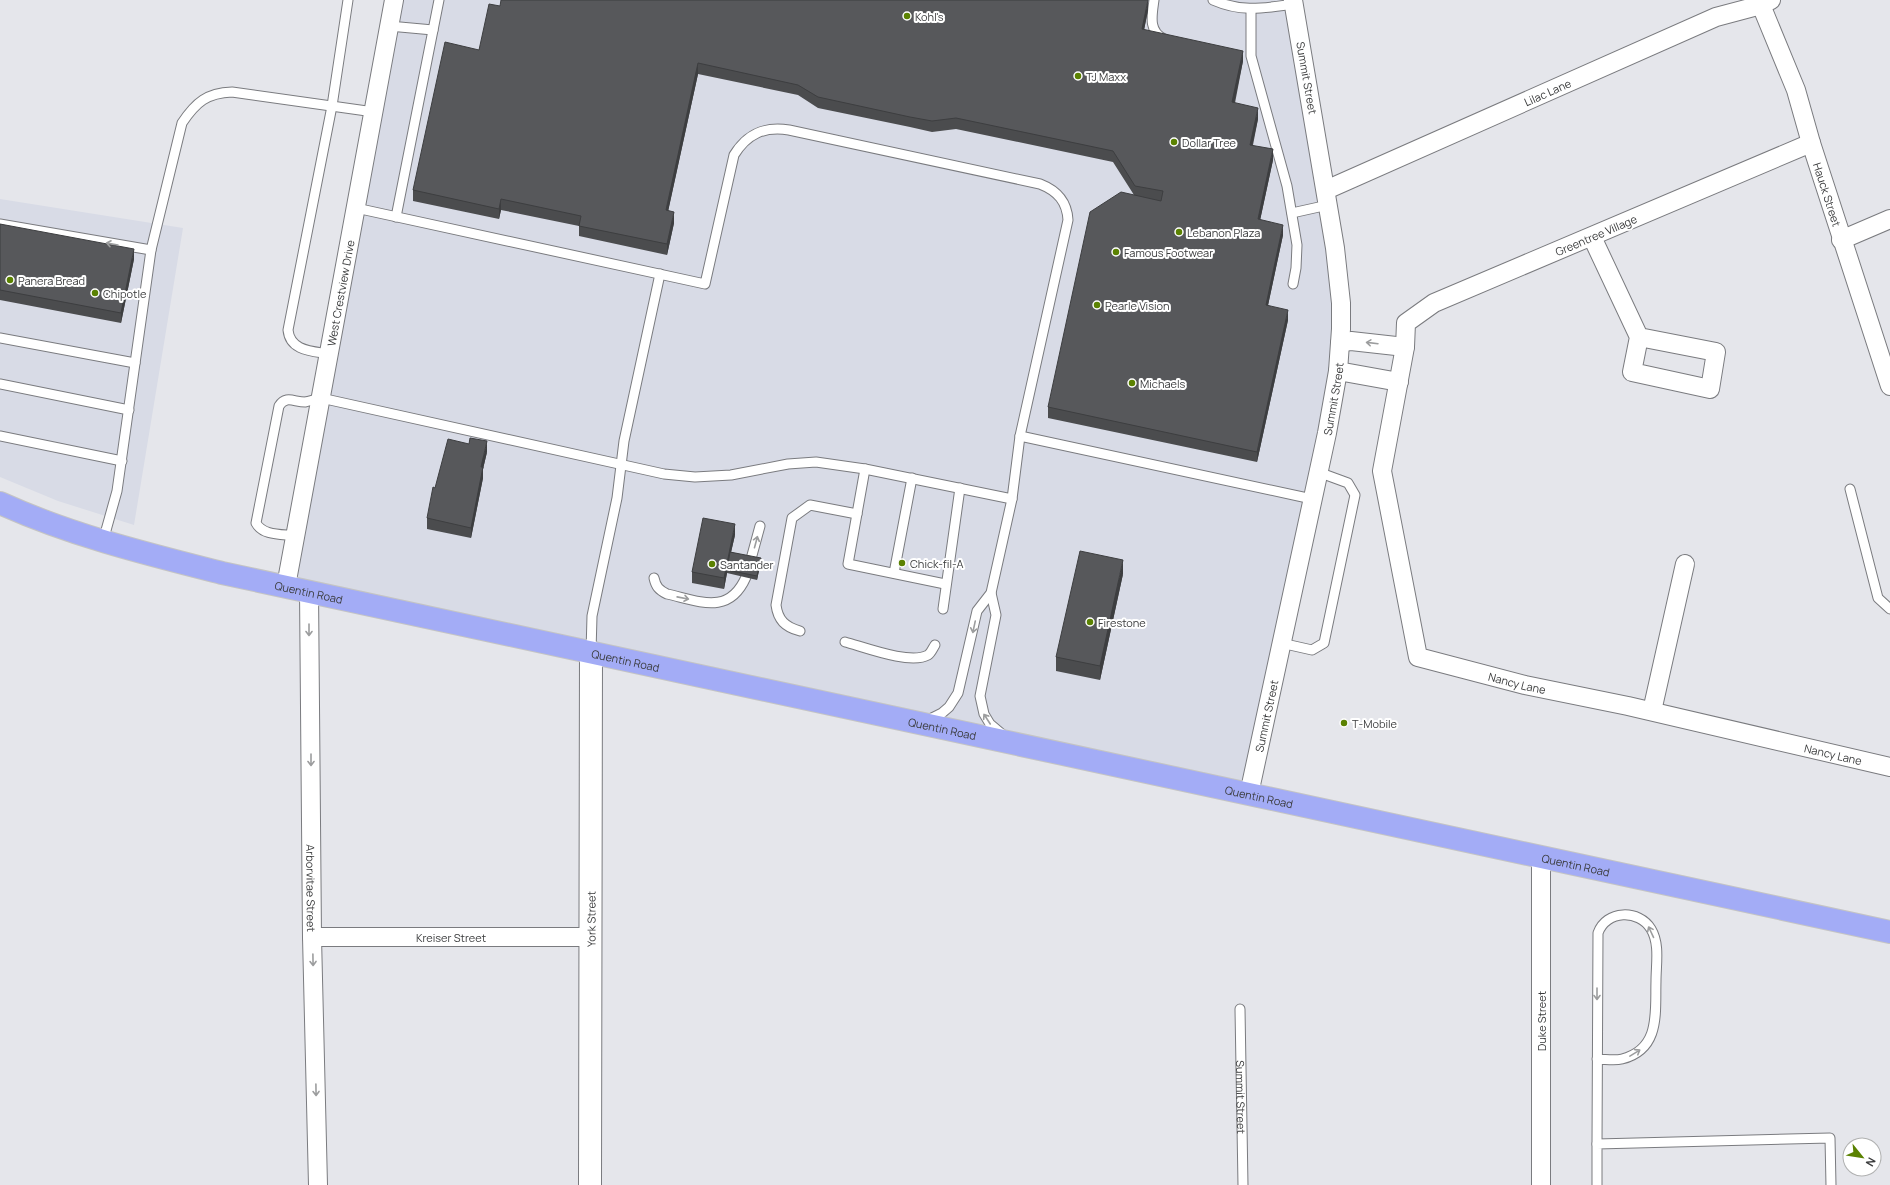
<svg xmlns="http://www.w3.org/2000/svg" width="1890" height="1185" viewBox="0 0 1890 1185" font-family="Manrope,sans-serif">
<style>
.built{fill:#d8dbe6}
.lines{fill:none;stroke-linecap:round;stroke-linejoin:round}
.service-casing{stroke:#7a7b7f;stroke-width:11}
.minor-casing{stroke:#7a7b7f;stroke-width:20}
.tertiary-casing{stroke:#7a7b7f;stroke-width:24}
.trunk-casing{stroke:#c4c4c4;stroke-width:24}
.service{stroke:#fff;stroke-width:9}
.minor{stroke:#fff;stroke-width:18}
.tertiary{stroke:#fff;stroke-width:22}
.trunk{stroke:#a3acf6;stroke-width:22}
.wall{fill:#4b4c4e}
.shaded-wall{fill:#3d3e40}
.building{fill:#57585b;stroke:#3d3e40}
.oneway{stroke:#9c9d9e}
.poi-dot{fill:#5b8202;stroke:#fff;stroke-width:1.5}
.labels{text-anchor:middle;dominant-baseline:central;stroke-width:4;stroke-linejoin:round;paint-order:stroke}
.poi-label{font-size:11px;fill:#3a3b3c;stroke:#fff;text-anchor:start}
.street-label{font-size:11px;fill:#3a3b3c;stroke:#fff}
</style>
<rect width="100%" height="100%" fill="#e5e6eb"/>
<!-- built -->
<path class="built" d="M394 0H1293L1341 329 1249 794 286 586Z
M0 199 183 228 134 525 58 501 0 477Z"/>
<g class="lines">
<!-- service casing -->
<g class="service-casing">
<g id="service">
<path d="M1154 0C1152 15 1148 31 1164 39"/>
<path d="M1213 0C1243 13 1264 8 1294 4"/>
<path d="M1251 9V56L1287 186 1297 245 1296 268 1293 284"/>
<path d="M389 26 433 30"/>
<path d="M356 208 705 284 734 155C747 134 764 126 789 130L1040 184C1058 191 1067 202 1068 220L1020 436 1012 499 991 593 977 611 958 693 949 707 942 713 928 720"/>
<path d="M1292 213 1328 205"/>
<path d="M396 217 439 0"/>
<path d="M0 224 151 250"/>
<path d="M0 338 135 363"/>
<path d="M329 354C312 351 290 351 288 330L332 106 348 0"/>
<path d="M0 384 129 410"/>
<path d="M0 436 122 461"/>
<path d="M1020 436 1312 499"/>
<path d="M865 469 848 564 945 584"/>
<path d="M1850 489 1878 598 1890 609"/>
<path d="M296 536C282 534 263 536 256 523L279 406C286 395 294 402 305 402 310 401 316 399 321 398L664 474 695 477 731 475 788 464 816 462 865 469 1012 499"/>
<path d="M103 541 117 491 151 250 182 123C196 102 207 93 232 92L374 112"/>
<path d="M751 559 760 526"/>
<path d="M894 573 912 478"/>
<path d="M654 578C656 587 659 590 667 594 699 601 729 616 746 577"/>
<path d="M991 593 996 615 980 696 984 714 990 724 1003 735"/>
<path d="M943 609 960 488"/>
<path d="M800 631C785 627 778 620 776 605L792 518 810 505 857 514"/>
<path d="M845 642C864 647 910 665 928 655 931 653 933 648 935 645"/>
<path d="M1281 643 1312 650 1324 643 1355 495 1348 483 1318 472"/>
<path d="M591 652 592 616 617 498 624 441 660 274"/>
<path id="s1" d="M1240 1009 1243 1185"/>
<path d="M1597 1144 1598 933C1606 910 1639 909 1651 929 1660 944 1656 964 1656 981 1655 1012 1661 1049 1622 1059 1614 1061 1605 1059 1597 1059"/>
<path d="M1597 1185V1144L1830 1138 1831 1185"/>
</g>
</g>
<!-- minor casing -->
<g class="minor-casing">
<g id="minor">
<path id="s2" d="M1761 5 1796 90 1811 143 1890 386"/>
<path id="s3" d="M1811 143 1434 303 1406 323 1405 347 1382 471 1418 657 1525 685 1628 706 1890 767"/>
<path id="s4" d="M1326 190 1716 17 1761 5 1771 0"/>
<path d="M1592 237 1639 337 1632 372 1710 389 1716 352 1639 337"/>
<path d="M1841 240 1890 219"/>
<path d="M1340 343 1351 341 1405 347"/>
<path d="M1338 371 1399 382"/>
<path id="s5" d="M286 586 394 0"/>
<path id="s6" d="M309 591 312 937 318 1185"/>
<path d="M1652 711 1685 564"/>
<path id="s7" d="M1249 794 1327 433 1338 371 1341 329V303L1335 248 1293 0"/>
<path id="s8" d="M312 937H591"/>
<path d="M1541 1185V856"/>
</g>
</g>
<!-- tertiary casing -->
<g class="tertiary-casing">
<g id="tertiary">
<path id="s9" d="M590 1185 591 652"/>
</g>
</g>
<!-- trunk casing -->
<g class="trunk-casing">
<g id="trunk">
<path id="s10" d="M0 503C70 535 147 554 222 573L1890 932"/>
</g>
</g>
<!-- service -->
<use href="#service" class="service"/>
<!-- minor -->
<use href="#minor" class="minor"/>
<!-- tertiary -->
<use href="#tertiary" class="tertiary"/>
<!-- trunk -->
<use href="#trunk" class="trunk"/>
</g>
<!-- wall -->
<path class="wall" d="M500 6 1148 10 1144 30 1243 61 1235 103 1258 119 1253 145 1273 160 1260 220 1283 235 1268 305 1288 320 1257 462 1048 418V407L1134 195 1113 162 956 129 932 132 910 127 818 108 798 95 698 74 668 211 674 223 667 255 579 236V226L501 210 499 219 413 201V190Z
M0 224 134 259 121 323 0 300Z
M487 452 483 469V478L471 538 427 529V518Z
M735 535 731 552 761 561 757 580 727 573 724 589 692 583V572Z
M1123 574 1100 680 1056 671V657Z"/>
<!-- shaded-wall -->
<path class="shaded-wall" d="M1148 0V10L1142 40V29Z
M1243 51V61L1232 113V102Z
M698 63V74L666 221V210Z
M1258 108V119L1250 155V145Z
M1273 149V160L1258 230V219Z
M501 199V210L499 219V209Z
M674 212V223L667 255V244Z
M1283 225V235L1266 315V305Z
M134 249V259L121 323V313Z
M1288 310V320L1257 462V452Z
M487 441V452L483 469V478L471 538V528L481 467Z
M735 524V535L727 570V573L724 589V578Z
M761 558V561L757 580V576Z
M1123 560V574L1100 680V666Z"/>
<!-- building -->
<path class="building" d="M501 0H1148L1142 29 1243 51 1232 102 1258 108 1250 145 1273 149 1258 219 1283 225 1266 305 1288 310 1257 452 1048 407 1090 212 1121 192 1161 201 1163 191 1135 186 1113 151 956 118 932 121 910 117 818 97 798 85 698 63 666 210 674 212 667 244 579 226 581 216 501 199 499 209 413 190 445 42 479 50 489 4 500 6Z
M0 224 134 249 121 313 0 290Z
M470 438 487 441 481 467H483L471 528 427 518 433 487 435 488 448 439 469 444Z
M703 518 735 524 724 578 692 572Z
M1080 551 1123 560 1100 666 1056 657Z
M730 552 761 558 757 576 727 570Z"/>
<!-- one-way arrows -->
<defs><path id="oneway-shaft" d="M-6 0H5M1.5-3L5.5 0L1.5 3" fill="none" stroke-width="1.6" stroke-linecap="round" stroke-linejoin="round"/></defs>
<g class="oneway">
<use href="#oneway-shaft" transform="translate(112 244) rotate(-170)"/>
<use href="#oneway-shaft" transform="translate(1372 343) rotate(-173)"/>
<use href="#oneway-shaft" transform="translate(756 542) rotate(-75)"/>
<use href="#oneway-shaft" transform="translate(683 598) rotate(11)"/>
<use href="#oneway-shaft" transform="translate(974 627) rotate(102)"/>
<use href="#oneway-shaft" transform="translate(309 630) rotate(90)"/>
<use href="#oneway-shaft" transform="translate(987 719) rotate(-123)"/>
<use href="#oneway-shaft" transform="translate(311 760) rotate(90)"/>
<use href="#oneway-shaft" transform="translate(1651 932) rotate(-115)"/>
<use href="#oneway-shaft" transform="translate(313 960) rotate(89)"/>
<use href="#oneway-shaft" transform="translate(1597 994) rotate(90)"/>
<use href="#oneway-shaft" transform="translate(1635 1053) rotate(-31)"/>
<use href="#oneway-shaft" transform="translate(316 1090) rotate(89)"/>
</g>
<!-- markers -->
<g class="poi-dot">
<circle cx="907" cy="16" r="4"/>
<circle cx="1078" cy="76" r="4"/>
<circle cx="1174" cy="142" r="4"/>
<circle cx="1179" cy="232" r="4"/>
<circle cx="1116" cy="252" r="4"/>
<circle cx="10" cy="280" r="4"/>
<circle cx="95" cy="293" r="4"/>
<circle cx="1097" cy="305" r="4"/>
<circle cx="1132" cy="383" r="4"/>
<circle cx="902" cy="563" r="4"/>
<circle cx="712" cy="564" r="4"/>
<circle cx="1090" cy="622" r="4"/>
<circle cx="1344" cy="723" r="4"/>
</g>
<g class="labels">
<!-- poi labels -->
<g class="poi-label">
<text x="915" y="16">Kohl's</text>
<text x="1086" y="76">TJ Maxx</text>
<text x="1182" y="142">Dollar Tree</text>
<text x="1187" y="232">Lebanon Plaza</text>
<text x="1124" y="252">Famous Footwear</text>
<text x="18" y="280">Panera Bread</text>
<text x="103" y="293">Chipotle</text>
<text x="1105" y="305">Pearle Vision</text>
<text x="1140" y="383">Michaels</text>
<text x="910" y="563">Chick-fil-A</text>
<text x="720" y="564">Santander</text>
<text x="1098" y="622">Firestone</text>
<text x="1352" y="723">T-Mobile</text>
</g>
<!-- street labels -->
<g class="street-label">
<text transform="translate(1307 78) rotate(80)">Summit Street</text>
<text stroke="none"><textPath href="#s4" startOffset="242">Lilac Lane</textPath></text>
<text stroke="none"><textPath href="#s2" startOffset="201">Hauck Street</textPath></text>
<text transform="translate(1596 235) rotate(-23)">Greentree Village</text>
<text stroke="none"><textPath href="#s5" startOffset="298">West Crestview Drive</textPath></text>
<text stroke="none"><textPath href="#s7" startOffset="404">Summit Street</textPath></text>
<text stroke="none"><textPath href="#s10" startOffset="322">Quentin Road</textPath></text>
<text stroke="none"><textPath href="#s10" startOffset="646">Quentin Road</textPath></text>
<text stroke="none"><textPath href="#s3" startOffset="886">Nancy Lane</textPath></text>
<text stroke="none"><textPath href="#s7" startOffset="80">Summit Street</textPath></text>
<text stroke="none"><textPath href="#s10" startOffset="970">Quentin Road</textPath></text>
<text stroke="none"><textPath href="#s3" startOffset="1210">Nancy Lane</textPath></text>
<text stroke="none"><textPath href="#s10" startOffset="1294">Quentin Road</textPath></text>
<text stroke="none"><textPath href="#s10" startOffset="1618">Quentin Road</textPath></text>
<text stroke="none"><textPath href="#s6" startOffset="297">Arborvitae Street</textPath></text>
<text stroke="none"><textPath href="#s9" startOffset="266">York Street</textPath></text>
<text stroke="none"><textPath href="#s8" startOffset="139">Kreiser Street</textPath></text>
<text transform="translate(1541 1021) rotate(-90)">Duke Street</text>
<text stroke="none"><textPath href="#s1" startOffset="88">Summit Street</textPath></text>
</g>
</g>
<!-- north arrow -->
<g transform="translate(1862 1157) rotate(120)"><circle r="19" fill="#ffffff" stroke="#b0b1b1"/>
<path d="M0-3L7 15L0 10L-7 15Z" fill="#5b8202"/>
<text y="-6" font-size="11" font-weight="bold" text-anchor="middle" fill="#3a3b3c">N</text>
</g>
</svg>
